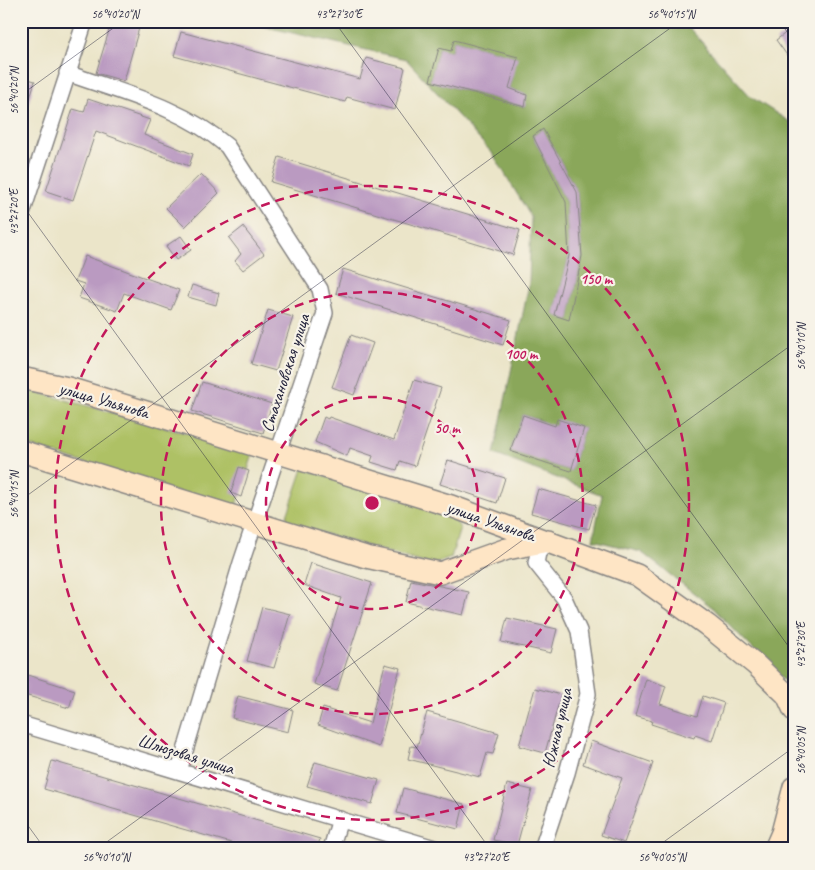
<svg xmlns="http://www.w3.org/2000/svg" width="815" height="870" viewBox="0 0 815 870" font-family="Caveat,sans-serif">
<style>
.green{fill:#aec165;stroke:#687250}
.forest{fill:#8aa75a;stroke:#56644a;fill-rule:evenodd}
.building{fill:#ba9ac1}
.lines{fill:none;stroke-linecap:round;stroke-linejoin:round}
.street-casing{stroke:#868482;stroke-width:18}
.secondary-casing{stroke:#868482;stroke-width:24}
.street{stroke:#fff;stroke-width:15}
.secondary{stroke:#fee5c5;stroke-width:21}
.ticks{fill:none;stroke:#22223b;stroke-width:1;stroke-opacity:0.45}
.ring{fill:none;stroke:#c2185b;stroke-width:2.5;stroke-dasharray:9 6}
.labels{text-anchor:middle;dominant-baseline:central;stroke-width:4.5;stroke-linejoin:round;paint-order:stroke}
.street-label{font-size:18px;fill:#22223b;stroke:#f7f3e8}
.centre{fill:#c2185b;stroke:#f7f3e8;stroke-width:2.5}
.ring-label{font-size:15px;text-anchor:middle;font-weight:bold;fill:#c2185b;stroke:#f7f3e8;stroke-width:4.5;stroke-linejoin:round;paint-order:stroke}
.neatline{fill:none;stroke:#22223b;stroke-width:2}
.ticks-label{font-size:12px;text-anchor:middle;fill:#22223b}
</style>
<rect width="100%" height="100%" fill="#f7f3e8"/>
<filter id="ink" filterUnits="userSpaceOnUse"><feTurbulence type="fractalNoise" baseFrequency=".02" numOctaves="2"/><feDisplacementMap in="SourceGraphic" scale="10" xChannelSelector="R" yChannelSelector="G"/><feConvolveMatrix kernelMatrix="1 2 1 2 8 2 1 2 1" color-interpolation-filters="sRGB"/></filter>
<filter id="wash" filterUnits="userSpaceOnUse"><feTurbulence type="fractalNoise" baseFrequency=".0096" numOctaves="4" result="noise"/><feDisplacementMap in="SourceGraphic" scale="20" xChannelSelector="R" yChannelSelector="G"/><feGaussianBlur stdDeviation="1.12" result="paint"/><feColorMatrix in="noise" values="0 0 0 0 0 0 0 0 0 0 0 0 0 0 0 0 0 1.4 0 .05"/><feComposite in="paint" operator="in"/></filter>
<g filter="url(#wash)">
<rect width="100%" height="100%" fill="#ebe5c9"/>
<!-- green -->
<path class="green" d="M21 388 254 451 235 510 21 443Z
M303 469 452 515 460 528 451 558 431 565 285 522Z"/>
<!-- forest -->
<path class="forest" d="M240 21H683L751 97 790 122 794 121V694L787 684 713 608 641 552 593 540 602 495 494 454 529 284 531 217 493 154 406 59ZM454 40 517 57 509 88 526 95 525 107 430 81 439 48 451 51ZM543 129 577 192 582 256 569 320 554 314 569 256 566 202 533 136ZM523 415 542 421 529 457 510 451ZM557 420 584 428 571 471 543 462Z"/>
<g id="blocks">
<!-- building -->
<path class="building" d="M112 21H141L124 81 96 73Z
M794 27V65L776 40Z
M181 32 360 79 366 58 405 68 395 110 347 97 345 102 174 56Z
M454 40 518 57 509 88 527 95 525 107 430 81 439 48 451 51Z
M21 77 35 81 24 118 21 117Z
M88 99 150 120 144 135 193 154 189 166 96 131 73 200 46 191 73 109 84 112Z
M543 129 577 192 582 256 569 320 554 315 569 256 566 202 533 136Z
M279 157 520 230 513 255 271 182Z
M201 174 219 193 185 227 166 208Z
M243 227 264 254 243 270 235 261 241 254 229 238Z
M181 236 191 250 176 260 166 246Z
M85 256 179 290 171 310 124 293 117 311 79 298 84 284 75 281Z
M343 269 511 320 503 345 336 293Z
M192 285 219 293 216 305 188 297Z
M268 310 293 317 276 371 251 364Z
M351 335 373 343 354 395 332 387Z
M414 380 441 388 415 466 400 461 397 470 371 462 373 456 350 448 347 456 315 442 324 417 328 419 329 417 394 440Z
M202 382 272 404 263 433 192 411Z
M523 415 555 426 557 419 584 428 571 471 510 451Z
M448 460 505 478 497 503 440 484Z
M239 467 249 471 241 497 231 493Z
M538 489 596 505 589 529 531 513Z
M311 563 372 583 337 691 314 684 341 598 304 585Z
M411 580 469 592 463 615 406 602Z
M262 607 290 614 274 668 247 661Z
M507 618 557 629 551 653 501 642Z
M385 664 400 668 379 747 318 725 323 708 370 723Z
M21 673 75 690 69 708 21 694Z
M646 679 666 686 660 704 697 716 703 696 724 703 712 741 695 735 694 738 651 724 652 721 635 716Z
M535 688 561 695 545 753 519 746Z
M238 696 293 710 288 732 232 718Z
M427 712 499 733 493 754 487 753 480 777 408 759 411 746 417 747Z
M591 741 653 763 624 843 601 835 622 778 583 764Z
M52 761 320 839 317 849H252L44 789Z
M315 762 379 780 372 804 307 786Z
M507 784 532 790 517 845 493 840Z
M403 788 464 804 458 829 397 813Z"/>
</g>
</g>
<g filter="url(#ink)">
<use href="#blocks" fill-opacity="0" stroke="#868482" stroke-width="1"/>
<g class="lines">
<!-- street casing -->
<g class="street-casing">
<path id="street" d="M67 73C122 93 182 107 227 146L320 289 325 313 241 563 179 771
M21 217 85 21
M21 724 438 849
M331 849 340 819
M542 849 567 773 588 694 579 631 564 598 536 563 538 553 548 541"/>
</g>
<!-- secondary casing -->
<g class="secondary-casing">
<path id="secondary" d="M21 378 68 388 451 506 637 575 707 625 755 664 787 695 794 710
M21 451 366 557 440 573 507 549 548 541
M775 849 782 833 794 787"/>
</g>
<!-- street -->
<use href="#street" class="street"/>
<!-- secondary -->
<use href="#secondary" class="secondary"/>
</g>
</g>
<!-- ticks -->
<path class="ticks" d="M334 21 794 654M779 21 794 41M21 95 123 21M21 203 490 849M21 500 680 21M21 816 45 849M97 849 794 343M654 849 794 747"/>
<!-- distance rings -->
<g class="ring">
<circle cx="372" cy="503" r="106"/>
<circle cx="372" cy="503" r="211"/>
<circle cx="372" cy="503" r="317"/>
</g>
<g class="labels">
<!-- street labels -->
<g class="street-label">
<text transform="translate(285 373) rotate(-72)">Стахановская улица</text>
<text transform="translate(104 400) rotate(16)">улица Ульянова</text>
<text transform="translate(491 521) rotate(19)">улица Ульянова</text>
<text transform="translate(557 728) rotate(-77)">Южная улица</text>
<text transform="translate(186 754) rotate(17)">Шлюзовая улица</text>
</g>
</g>
<circle cx="372" cy="503" r="8" class="centre"/>
<g class="ring-label">
<text x="596" y="284">150 m</text>
<text x="521" y="359">100 m</text>
<text x="447" y="433">50 m</text>
</g>
<!-- margin -->
<rect width="815" height="870" fill="none" stroke="#f7f3e8" stroke-width="55"/>
<rect x="28" y="28" width="760" height="814" class="neatline"/>
<g class="ticks-label">
<text x="115" y="18">56°40'20"N</text>
<text x="339" y="18">43°27'30"E</text>
<text x="671" y="18">56°40'15"N</text>
<text transform="translate(14 91) rotate(-90)" y="4">56°40'20"N</text>
<text transform="translate(14 212) rotate(-90)" y="4">43°27'20"E</text>
<text transform="translate(801 347) rotate(-90)" y="4">56°40'10"N</text>
<text transform="translate(14 495) rotate(-90)" y="4">56°40'15"N</text>
<text transform="translate(801 645) rotate(-90)" y="4">43°27'30"E</text>
<text transform="translate(801 751) rotate(-90)" y="4">56°40'05"N</text>
<text x="106" y="861">56°40'10"N</text>
<text x="486" y="861">43°27'20"E</text>
<text x="662" y="861">56°40'05"N</text>
</g>
</svg>
